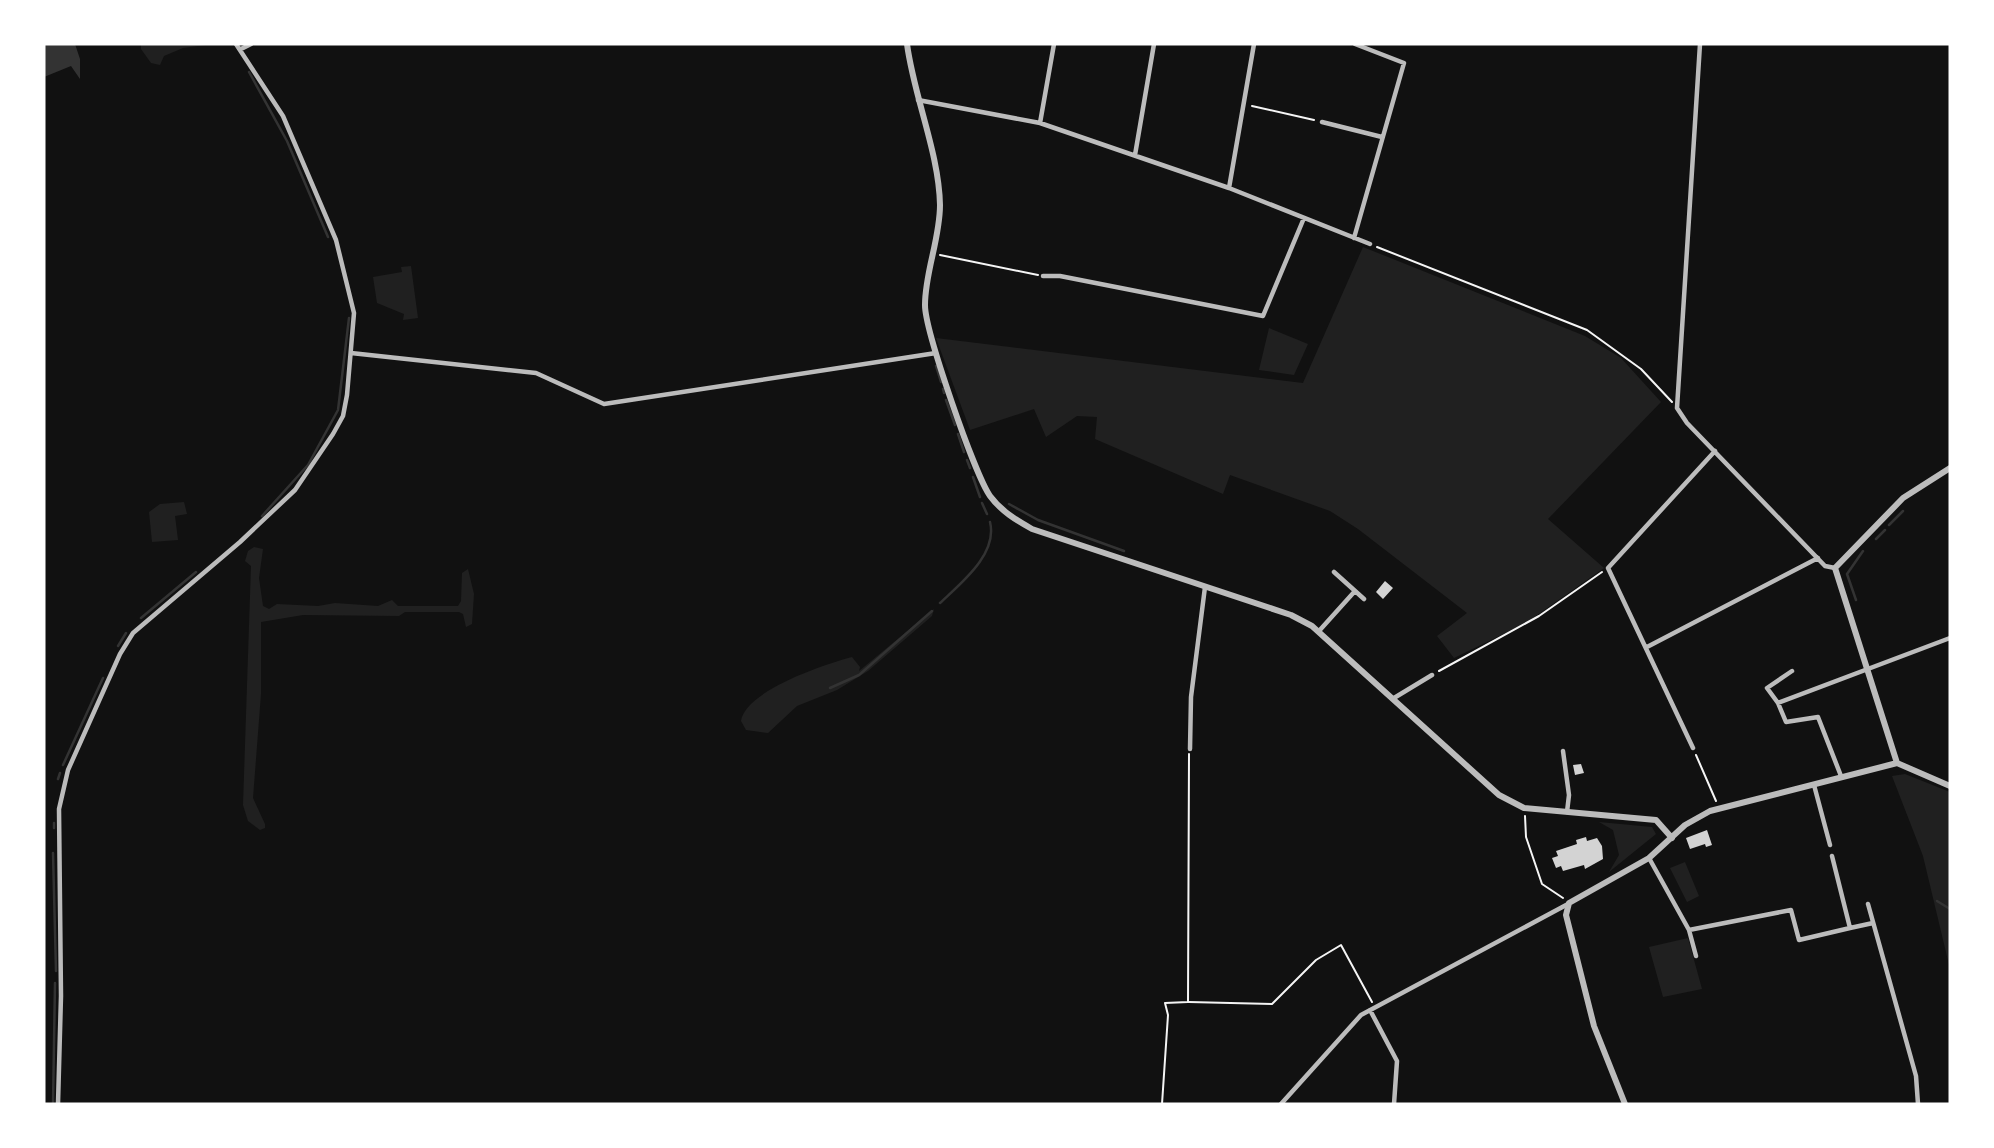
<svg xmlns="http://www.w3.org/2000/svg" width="1994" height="1148" viewBox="0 0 1994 1148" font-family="Roboto,sans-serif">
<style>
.green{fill:#202020}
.water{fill:#333}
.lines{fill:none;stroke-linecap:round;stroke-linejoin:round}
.stream{stroke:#333;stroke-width:2.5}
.building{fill:#d3d3d3}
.path{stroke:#f5f5f5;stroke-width:2}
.minor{stroke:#bcbcbc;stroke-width:4.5}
.tertiary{stroke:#bcbcbc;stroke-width:6}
</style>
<rect width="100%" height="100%" fill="#111"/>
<!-- green -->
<path class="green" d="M141 44H213L183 48 164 56 160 65 151 63 141 49Z
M1363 247 1585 336 1621 358 1661 402 1548 519 1604 568 1526 623 1454 658 1437 636 1467 613 1358 529 1330 511 1230 475 1223 494 1095 439 1097 417 1077 416 1046 437 1034 409 970 430 936 338 1303 383Z
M411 266 418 318 403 320 404 314 377 303 373 277 402 272 401 267Z
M1269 328 1308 344 1294 375 1259 370Z
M184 502 187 514 175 516 178 540 152 542 149 512 160 504Z
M254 547 263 549 259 578 263 606 269 609 277 604 318 606 335 603 378 606 392 600 398 606H458L461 601 462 573 468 569 474 594 472 624 466 627 463 614 459 612H405L399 616 303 615 261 622V694L253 798 265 824V828L260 830 248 821 243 805 251 566 245 561 248 551Z
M934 609 932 616 868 671 837 690 797 706 768 733 746 730 741 721C745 691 825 664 852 657L860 667 859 671Z
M1905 774 1950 792V969L1923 856 1892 776Z
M1599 822 1652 827 1656 834 1609 872 1619 855 1613 830Z
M1685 862 1699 896 1687 902 1670 868Z
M1688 938 1702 989 1663 997 1649 947Z"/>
<!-- water -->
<path class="water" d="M75 44 80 59V79L71 66 44 77V45Z"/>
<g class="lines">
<!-- stream -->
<path class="stream" d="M249 72 287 141 328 237
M936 366 941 382
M943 389 944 393
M946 400 955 425
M958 434 964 452
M967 460 970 468
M973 477 980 497
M982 503 987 514
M1009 504 1038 520 1124 551
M262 516 308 465 338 410 349 318
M1889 525 1903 511
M1876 539 1885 530
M1856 600 1847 574 1863 551
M940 603C961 583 998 554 990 522
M141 618 196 572
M118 646 126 633
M830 688 859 675 932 611
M63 765 103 678
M58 779 60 773
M54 823V828
M53 853 56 971
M1937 901 1950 909
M53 1104 55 983"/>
</g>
<!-- building -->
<path class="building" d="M1385 581 1393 588 1383 599 1376 592Z
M1581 764 1584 773 1575 775 1573 765Z
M1707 830 1712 845 1706 847 1705 844 1690 849 1686 838Z
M1586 837 1587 841 1597 838 1602 846 1603 859 1585 869 1584 865 1563 871 1561 866 1556 868 1552 858 1558 856 1556 851 1577 844 1576 840Z"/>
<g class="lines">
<!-- path -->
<path class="path" d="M1252 106 1314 120
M1377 247 1587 330 1641 369 1672 402
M940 255 1038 275
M1439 671 1539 616 1602 572
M1696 755 1716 801
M1525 816 1526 837 1542 884 1563 898
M1189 1002 1272 1004 1316 960 1341 945 1372 1002
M1162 1104 1168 1015 1165 1003 1188 1002 1189 754"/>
<!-- minor -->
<path class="minor" d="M1700 44 1677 408 1687 423 1825 566 1835 568
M241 49 251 44
M918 100 1040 123 1229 188 1370 244
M1322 122 1382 137
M1040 123 1054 44
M1135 155 1154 44
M1229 188 1254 44
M1354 238 1404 63 1355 44
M1043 276H1060L1263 316 1304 218
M351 353 536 373 604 404 936 353
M1334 572 1364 599
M1319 631 1355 591
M1647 647 1818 558
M1792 671 1767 688 1778 703 1950 638
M1394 698 1432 675
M1778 703 1786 722 1818 717 1841 776
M1693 748 1608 568 1715 451
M1190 749 1191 697 1205 587
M1563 751 1569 795 1567 812
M1814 785 1830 845
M1832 856 1850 928 1873 923
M1649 858 1689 930 1696 956
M1868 904 1916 1076 1918 1104
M1689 930 1791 910 1799 940 1850 928
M1370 1010 1397 1061 1394 1104
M58 1104 61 996 59 809 68 770 120 654 133 633 240 542 295 490 333 434 343 416 347 395 354 313 336 240 283 116 236 44
M1281 1104 1361 1015 1568 904"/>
<!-- tertiary -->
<path class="tertiary" d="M907 44C914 97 939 153 940 205 940 239 925 272 925 305 925 331 975 475 990 496 1001 511 1016 520 1032 529L1291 615 1312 626 1499 795 1524 808 1656 820 1672 838
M1897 763 1835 568 1903 498 1950 468
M1897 763 1950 786
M1625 1104 1594 1026 1566 915 1569 903 1649 858 1685 825 1710 811 1897 763"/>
</g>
<!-- border -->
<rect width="1994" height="1148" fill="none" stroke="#ffffff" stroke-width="91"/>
</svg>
